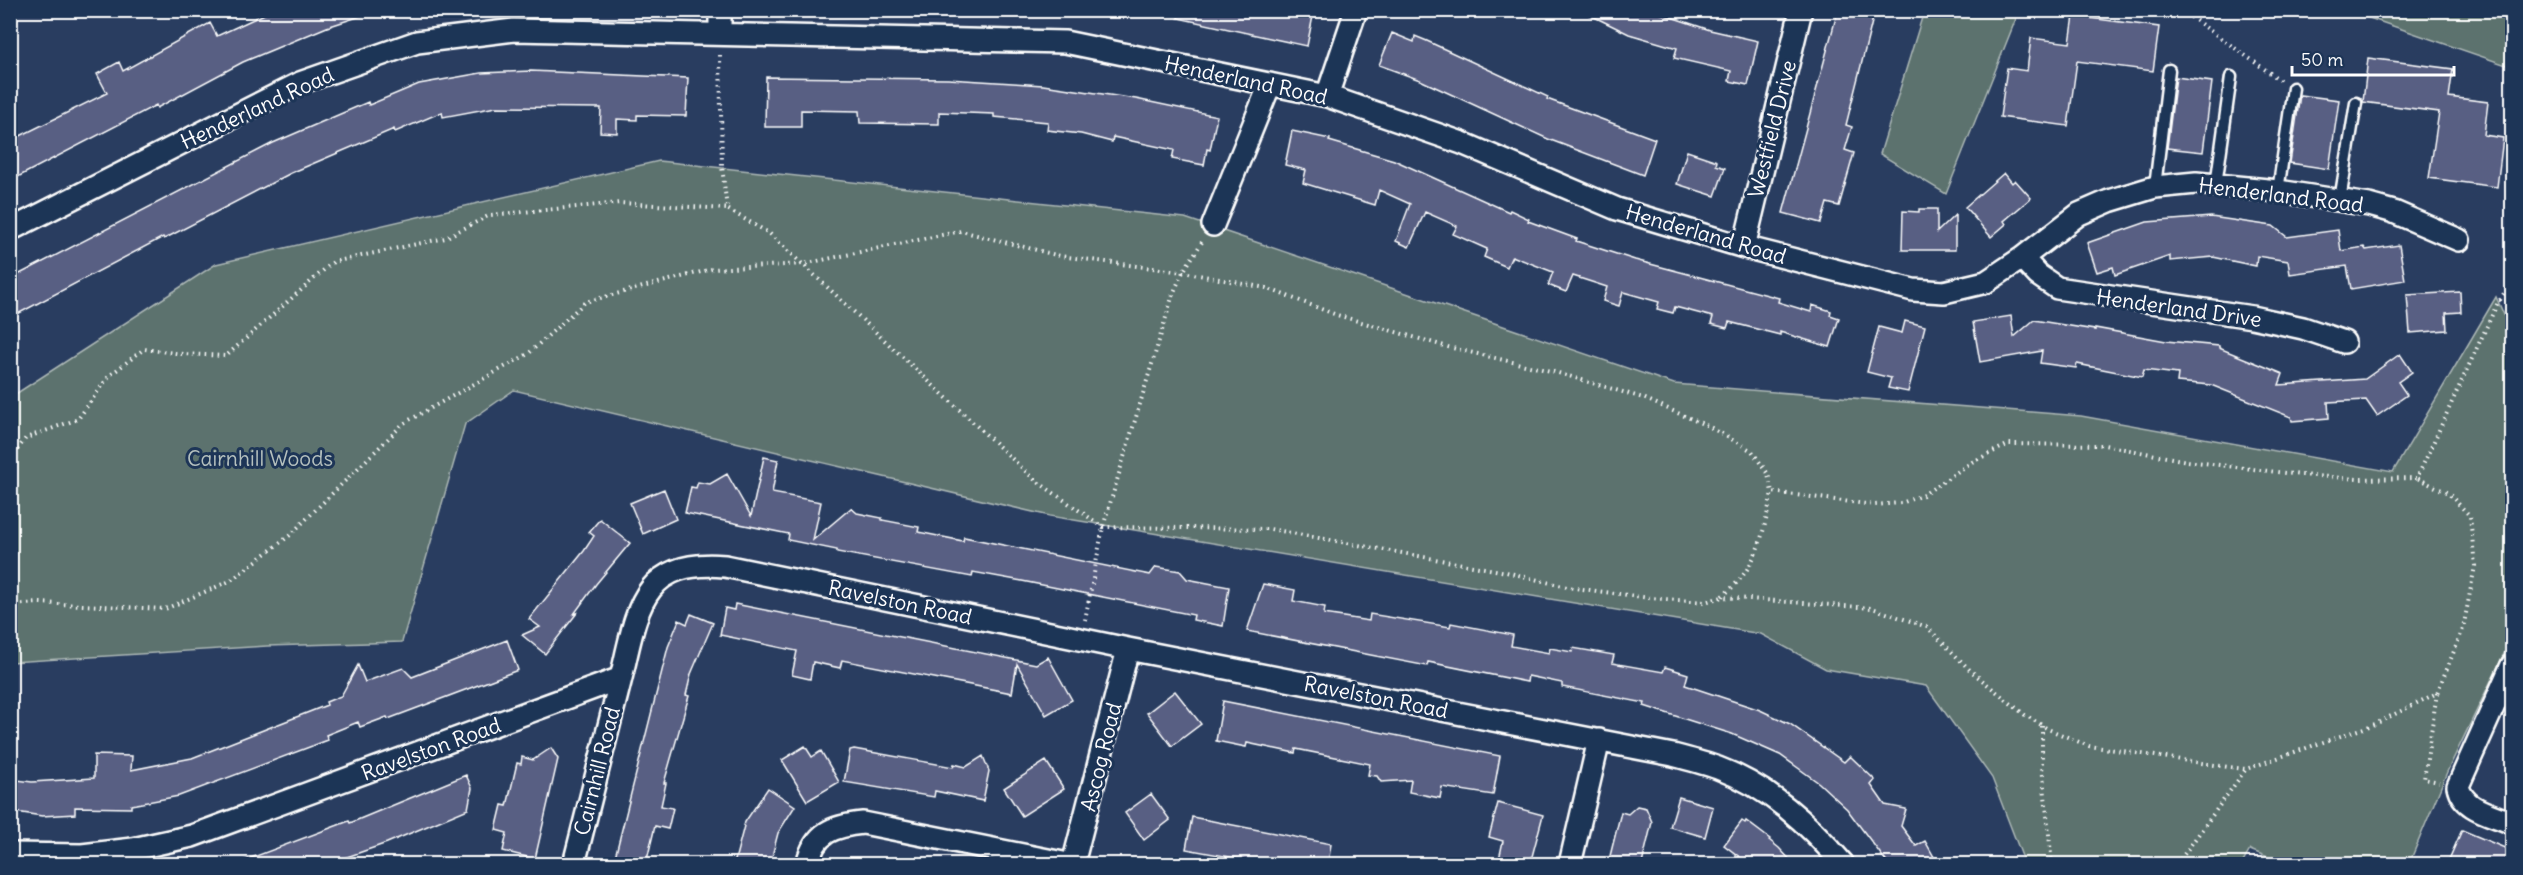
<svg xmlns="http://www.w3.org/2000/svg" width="2523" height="875" viewBox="0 0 2523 875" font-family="Delius,sans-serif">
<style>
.green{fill:#5b726e;stroke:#adb8b6;stroke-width:1.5}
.building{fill:#595e83;stroke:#fff;stroke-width:1.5}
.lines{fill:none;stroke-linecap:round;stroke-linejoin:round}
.service-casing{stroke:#fff;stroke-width:15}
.minor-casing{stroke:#fff;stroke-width:26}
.path{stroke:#fff;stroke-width:4;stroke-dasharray:1.5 4.5;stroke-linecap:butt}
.service{stroke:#1d3557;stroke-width:10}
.minor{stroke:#1d3557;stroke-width:21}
.labels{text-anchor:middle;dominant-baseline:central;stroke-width:6;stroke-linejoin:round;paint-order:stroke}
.street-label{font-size:21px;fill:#fff;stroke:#1d3557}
.park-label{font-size:21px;fill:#b5c0be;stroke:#1d3557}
</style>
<rect width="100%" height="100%" fill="#293d60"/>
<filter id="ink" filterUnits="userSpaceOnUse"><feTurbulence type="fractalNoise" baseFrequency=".0167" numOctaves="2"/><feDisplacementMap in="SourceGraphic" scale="12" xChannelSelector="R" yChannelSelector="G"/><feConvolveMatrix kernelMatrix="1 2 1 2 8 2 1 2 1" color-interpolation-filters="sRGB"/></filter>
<g filter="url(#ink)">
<!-- green -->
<path class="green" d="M1924 11H2019L1946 194 1880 154Z
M2349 11H2512V67Z
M659 161 1185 218 1674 384 2081 416 2393 472 2496 297 2512 333V637L2447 772 2409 864H2285L2250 850 2242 864H2025L1992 778 1926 686 1826 669 1761 634 1050 516 514 390 465 424 402 642 267 646 11 662V397L216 264Z"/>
<!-- building -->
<path class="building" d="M273 10H366L367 14 327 27 243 62 157 108 156 105 10 181V141L107 93 97 74 119 62 123 71 210 23 217 36Z
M1179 10H1303V14L1313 16 1307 46 1178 18Z
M1580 10H1650L1710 30 1758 41 1748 85 1729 81 1731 71 1674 58 1677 48 1629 34Z
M1838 10H1875L1846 125 1852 127 1845 150 1854 153 1839 206 1827 203 1821 223 1783 213Z
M2074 16 2159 27 2153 71 2077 61 2068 126 2000 117 2007 68 2027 71 2031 38 2070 43Z
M1392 33 1414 42 1415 36 1427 41 1548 97 1547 99 1655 139 1643 175 1548 139 1420 80 1379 65Z
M2368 58 2453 69 2449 97 2488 102 2484 135 2503 138 2497 187 2429 178 2439 112 2363 102Z
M531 71 688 78 686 116 637 115V120L617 119V133L600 132 601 108 496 107 443 117 442 112 395 132 394 129 291 173 164 239 163 237 10 318V279L273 143 368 102 369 105 419 84 481 73Z
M766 77 948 79 1043 85 1136 99 1217 116 1210 150 1207 149 1204 165 1172 159 1174 150 1113 137 1112 142 1081 134 1047 130 1048 122 994 117V114L939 112V124L860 123 859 111 801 110V127H765Z
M2176 77 2212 82 2203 152 2167 148Z
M2300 95 2339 100 2329 169 2290 163Z
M1292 131 1330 139 1329 141 1394 160 1509 212 1510 210 1529 219 1528 221 1577 239 1576 241 1635 260 1779 298 1778 302 1811 312 1812 305 1831 311 1830 315 1839 318 1830 347 1780 332V335L1729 322 1727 328 1711 324 1713 317 1675 307 1673 313 1657 309 1659 302 1623 292 1619 306 1603 301 1607 287 1573 276 1566 292 1548 285 1553 272 1512 256 1507 267 1484 257 1487 249 1453 234 1457 226 1425 212 1409 247 1396 241 1410 204 1379 190 1375 205 1303 183 1306 170 1285 165Z
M1687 151 1717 161 1716 165 1725 168 1715 196 1677 184Z
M2004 173 2012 183 2015 180 2031 198 2004 221 2006 224 1991 237 1965 207Z
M1919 209H1937V232L1955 215V250H1902L1903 211 1919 212Z
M2211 217 2273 226 2287 237 2338 230 2341 251 2364 247 2366 250 2399 245 2405 280 2351 289 2347 266 2290 274 2288 261 2257 256 2256 266 2213 257 2170 261V256L2115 275 2113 267 2097 272 2087 243 2147 222Z
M2460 292 2461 312 2446 313 2447 330 2410 333 2407 295Z
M2011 316 2014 337 2034 320 2095 330V328L2166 341 2219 346V348L2283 374 2279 385 2365 379 2400 354 2412 372 2398 382 2407 395 2377 416 2366 400 2328 402 2329 418 2292 421 2291 417 2211 385 2177 382 2178 374 2144 370 2142 377 2077 364 2076 368 2040 363 2042 351 1980 362 1973 322Z
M1905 321 1925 326 1908 392 1888 388 1891 378 1867 372 1879 327 1902 333Z
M764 457 778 460 772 493 821 502 813 540 851 508 857 513 882 518V520L919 527 918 532 963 541 964 537 1150 575 1156 567 1180 571 1187 579 1229 587 1223 626 1193 620 1194 615 1022 581 973 572 972 577 837 552V550L788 540 789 534 685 513 691 487 696 488 698 482 710 484 727 474 751 516Z
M664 489 676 519 643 534 630 503Z
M600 519 630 543 596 584 574 614 577 613 545 654 522 635 540 627 529 619 584 551 594 536 589 532Z
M1263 584 1295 590 1293 601 1325 607 1324 614 1369 621 1370 614 1450 627 1451 623 1513 635 1511 646 1549 653 1550 648 1572 652 1573 648 1614 655 1612 663 1663 672 1665 667 1688 674 1685 685 1760 710 1790 724 1844 762 1850 756 1875 780 1871 785 1885 805 1906 809 1901 826 1916 846 1925 841 1938 864H1888L1847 809 1819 783 1780 755 1732 734 1644 706 1645 703 1562 687V683L1528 676 1527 682 1428 662 1427 666 1247 631Z
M735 604 1036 664 1048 657 1072 700 1046 715 1017 664 1012 693 842 660 840 668 813 662 810 679 792 675 797 651 720 635 725 608 734 610Z
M691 614 713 623 691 674 686 695 689 696 664 783H666L661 806 673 808 668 829 655 826 646 864 615 857 668 647 679 620 687 624Z
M507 640 518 670 388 719 387 717 360 727 358 722 326 735 328 740 179 796 131 805V808L75 807V814L42 816 10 811V779L32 782 94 778V755L132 756 131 770 192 758 327 705 326 702 341 696 358 665 365 682 403 668 412 677Z
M1175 691 1201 724 1172 746 1147 713Z
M1223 701 1500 756 1493 795 1442 787 1440 798 1409 792 1411 780 1381 782 1377 776 1368 775 1370 764 1296 749 1295 753 1247 743 1246 747 1216 741Z
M805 746 812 757 821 751 839 782 807 801 782 760Z
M551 748 558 759 535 859 503 851 507 833 496 830 502 805 507 806 517 763 521 764 522 757 533 760Z
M854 749 953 767 954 764 966 767 983 756 989 771 983 801 935 791 934 797 844 782 850 750Z
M1046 761 1064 789 1022 816 1004 788Z
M466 775 472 788 468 809 387 843 327 864H235L349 821 350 823Z
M768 788 795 806 778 833 770 864H734L745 822Z
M1151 794 1170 820 1144 840 1125 813Z
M1679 797 1713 807 1705 837 1670 827Z
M1498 803 1543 815 1530 864H1498L1503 841 1489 837Z
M1637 806 1646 808 1652 822 1642 864H1608L1621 812 1628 814Z
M1192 817 1331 844 1328 864H1268L1186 849Z
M1742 821 1745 823 1746 821 1770 839 1769 840 1779 848 1794 864H1749L1724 845Z
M2462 830 2512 851V864H2447Z"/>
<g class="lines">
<!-- service casing -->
<g class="service-casing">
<path id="service" d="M2216 185 2231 77
M2155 187 2169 70
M2278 191 2293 88
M2340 200 2356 103"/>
</g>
<!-- minor casing -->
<g class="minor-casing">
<path id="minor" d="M720 33V10
M1327 96 1356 10
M1213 225 1270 84
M10 230 300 83 417 42 514 30 1065 42 1327 96 1462 143 1617 209 1744 247 1913 290 1944 292 1986 282 2022 258 2079 214 2109 201 2155 187 2196 183 2278 191 2369 205 2394 212 2459 240
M1744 247 1801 10
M2022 258 2038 275 2057 288 2252 317 2303 328 2344 342
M2512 665 2458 786C2463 810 2492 814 2512 823
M10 854 82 855 133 849 192 836 621 678C637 612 640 558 725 566L1128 649 1673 755C1688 759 1704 763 1718 768 1769 787 1809 824 1843 864
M574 864 621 678
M807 864C815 832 833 826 863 823L1068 864
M1073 864 1128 649
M1570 864 1599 740"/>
</g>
<!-- path -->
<path class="path" d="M2181 10 2280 80
M720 55 722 166 727 209 769 233 1035 480 1103 527 1270 529 1506 572 1567 587 1650 598 1705 602 1722 597 1872 608 1927 627 1971 671 2025 715 2048 729 2089 746 2228 767 2246 769 2375 724 2437 693 2463 629 2475 566 2470 516 2448 493 2417 478
M2500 300 2512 280
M10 459 26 438 78 419 109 376 144 349 183 354 226 356 333 262 445 238 490 215 620 203 727 209
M1722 596C1758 569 1763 534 1772 492
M10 605 39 603 165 609 230 581 289 536 404 423 528 354 585 302 712 269 803 264 961 231 1060 256 1183 272 1266 288 1337 315 1448 347 1555 372 1643 398 1710 427 1752 451 1768 474 1772 492 1874 505 1901 503 1923 495 1972 462 2009 444 2104 445 2187 461 2301 475 2358 479 2417 478 2499 300H2506L2512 304
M1085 620 1103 527 1173 294 1183 272 1202 242
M2437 693 2424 779 2439 782
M2042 726V766L2052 864
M2177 864 2246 769"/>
<!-- service -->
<use href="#service" class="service"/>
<!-- minor -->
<use href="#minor" class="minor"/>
</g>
</g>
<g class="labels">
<!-- street labels -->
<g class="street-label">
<text transform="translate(1246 80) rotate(12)">Henderland Road</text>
<text transform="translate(257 108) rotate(-25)">Henderland Road</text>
<text transform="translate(1772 129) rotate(-76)">Westfield Drive</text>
<text transform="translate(2281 195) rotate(7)">Henderland Road</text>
<text transform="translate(1706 234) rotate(16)">Henderland Road</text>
<text transform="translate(2179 308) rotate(8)">Henderland Drive</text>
<text transform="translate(900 602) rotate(12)">Ravelston Road</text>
<text transform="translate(1376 697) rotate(11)">Ravelston Road</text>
<text transform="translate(431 749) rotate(-20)">Ravelston Road</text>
<text transform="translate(1101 757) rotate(-76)">Ascog Road</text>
<text transform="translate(597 771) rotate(-76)">Cairnhill Road</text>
</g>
<!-- park labels -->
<g class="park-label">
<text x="260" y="458">Cairnhill Woods</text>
</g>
</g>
<!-- margin -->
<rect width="2523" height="875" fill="none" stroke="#1d3557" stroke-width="36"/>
<rect x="18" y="18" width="2487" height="839" fill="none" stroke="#fff" stroke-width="2" filter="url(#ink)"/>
<!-- scale -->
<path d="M2292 66v9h162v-9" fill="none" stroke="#ffffff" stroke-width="3"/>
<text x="2301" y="66" font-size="18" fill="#ffffff" stroke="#1d3557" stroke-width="4.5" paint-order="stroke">50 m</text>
</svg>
